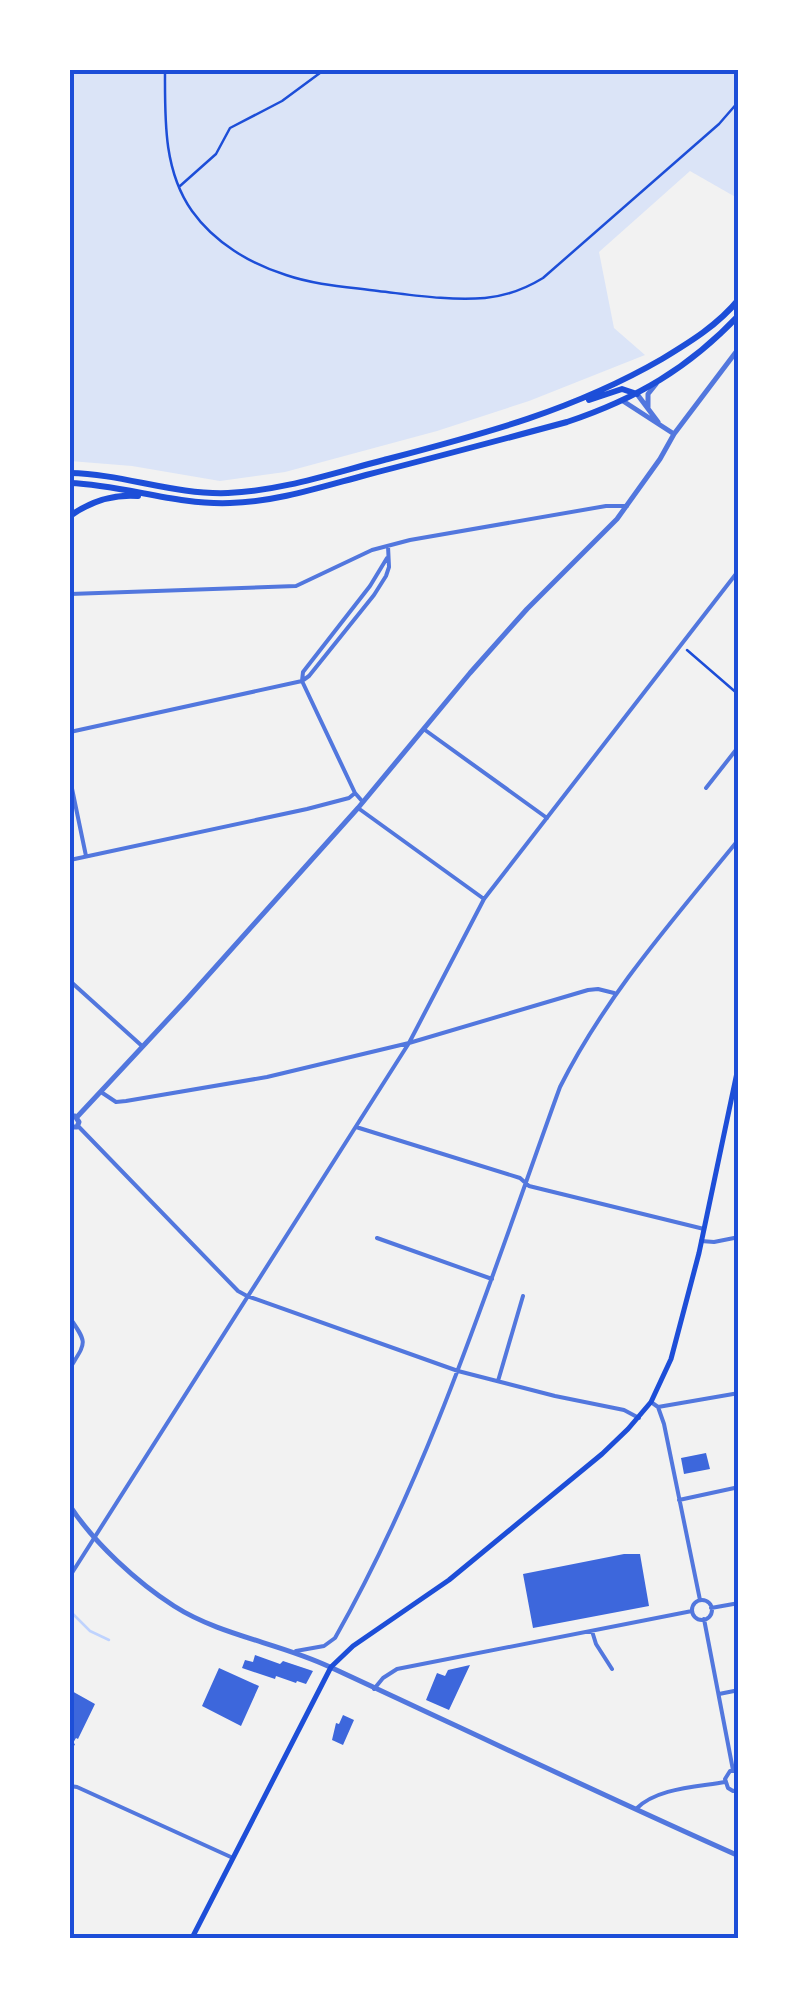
<svg xmlns="http://www.w3.org/2000/svg" width="809" height="2008" viewBox="0 0 809 2008" font-family="'Sofia Sans Condensed',sans-serif">
<style>
.green{fill:#dbe4f7}
.lines{fill:none;stroke-linecap:round;stroke-linejoin:round}
.stream{stroke:#bfd3fe;stroke-width:2.5}
.building{fill:#3d67dc}
.path{stroke:#1d4ed8;stroke-width:2.5}
.minor{stroke:#5277de;stroke-width:4}
.tertiary{stroke:#5277de;stroke-width:5}
.secondary{stroke:#1d4ed8;stroke-width:5}
.trunk{stroke:#1d4ed8;stroke-width:6}
.neatline{fill:none;stroke:#1d4ed8;stroke-width:4}
</style>
<rect width="100%" height="100%" fill="#f2f2f2"/>
<!-- green -->
<path class="green" d="M70 70H739V199L690 171 599 252 614 328 645 355 529 401 437 431 285 472 220 481 132 466 70 461Z"/>
<g class="lines">
<!-- stream -->
<path class="stream" d="M70 1611 90 1631 109 1640"/>
</g>
<!-- building -->
<path class="building" d="M706 1453 710 1469 684 1474 681 1458Z
M624 1554H640L649 1606 533 1628 523 1574Z
M255 1655 280 1664 283 1661 313 1671 306 1684 297 1681 296 1683 276 1676 275 1679 242 1668 245 1660 253 1662Z
M470 1665 449 1710 426 1700 437 1673 445 1676 448 1670Z
M219 1668 259 1686 241 1726 202 1706Z
M70 1690 95 1704 78 1739 76 1738 73 1743 75 1744 70 1754Z
M343 1715 354 1720 343 1745 332 1740 336 1723 339 1724Z"/>
<g class="lines">
<!-- path -->
<path class="path" d="M165 70C165 118 163 170 192 211 214 242 250 264 286 275 315 285 348 287 378 291 413 295 450 301 485 298 506 296 525 289 543 278L719 124 739 101
M180 186 216 154 230 128 282 101 324 70
M687 650 739 695"/>
<!-- minor -->
<path class="minor" d="M70 594 296 586 372 550 410 540 606 506H627
M302 681 303 672 370 586 387 558
M302 681 355 793 362 801
M425 730 547 818
M70 732 302 681 309 676 374 595 386 576 389 567 388 546
M70 779 86 856
M706 788 739 746
M358 808 484 899
M70 860 307 809 349 798 355 793
M70 981 142 1046
M101 1092 116 1102 126 1101 267 1077 409 1043 588 990 598 989 614 993
M79 1127 238 1291 247 1296 458 1371 555 1396 624 1410 639 1418
M356 1127 520 1178 529 1186 704 1229
M377 1238 492 1279
M701 1241 714 1242 739 1237
M70 1318C88 1344 86 1342 70 1368
M498 1381 523 1296
M651 1402 658 1407 739 1393
M658 1407 664 1424 700 1600
M679 1500 739 1487
M70 1576 409 1043 484 899 739 570
M692 1610a10 10 0 1 1 20 0a10 10 0 1 1-20 0Z
M711 1608 739 1603
M704 1619 733 1770
M592 1631 596 1644 612 1669
M296 1651 324 1646 335 1638C433 1465 492 1274 560 1087 606 995 674 919 739 839
M374 1689 383 1678 397 1669 692 1611
M719 1694 739 1690
M739 1771H730L725 1779 728 1788 733 1791 739 1790
M70 1786 77 1787 233 1858
M736 1791 739 1804
M636 1809C656 1788 697 1787 725 1782"/>
<!-- tertiary -->
<path class="tertiary" d="M637 394 658 422
M623 401 674 434
M648 408V394L656 384
M70 1116H75L79 1122 77 1127H70
M77 1117 186 1000 358 808 470 673 527 609 617 519 660 459 674 434 739 348
M70 1506C94 1543 138 1583 174 1606 221 1636 280 1643 330 1667 466 1730 602 1795 739 1856"/>
<!-- secondary -->
<path class="secondary" d="M192 1938 331 1667 353 1646 449 1580 602 1454 628 1429 651 1402 671 1359 699 1253 739 1063"/>
<!-- trunk -->
<path class="trunk" d="M589 400 622 389 637 394
M70 473C123 474 174 495 228 493 281 491 333 473 384 460 483 434 572 411 662 359 690 342 718 325 739 299
M70 483C124 485 175 505 230 503 276 502 321 487 366 475 433 458 500 440 567 422 636 399 689 368 739 315
M70 516C91 501 112 494 138 496"/>
</g>
<!-- border -->
<rect width="809" height="2008" fill="none" stroke="#ffffff" stroke-width="145"/>
<rect x="72" y="72" width="664" height="1864" class="neatline"/>
</svg>
